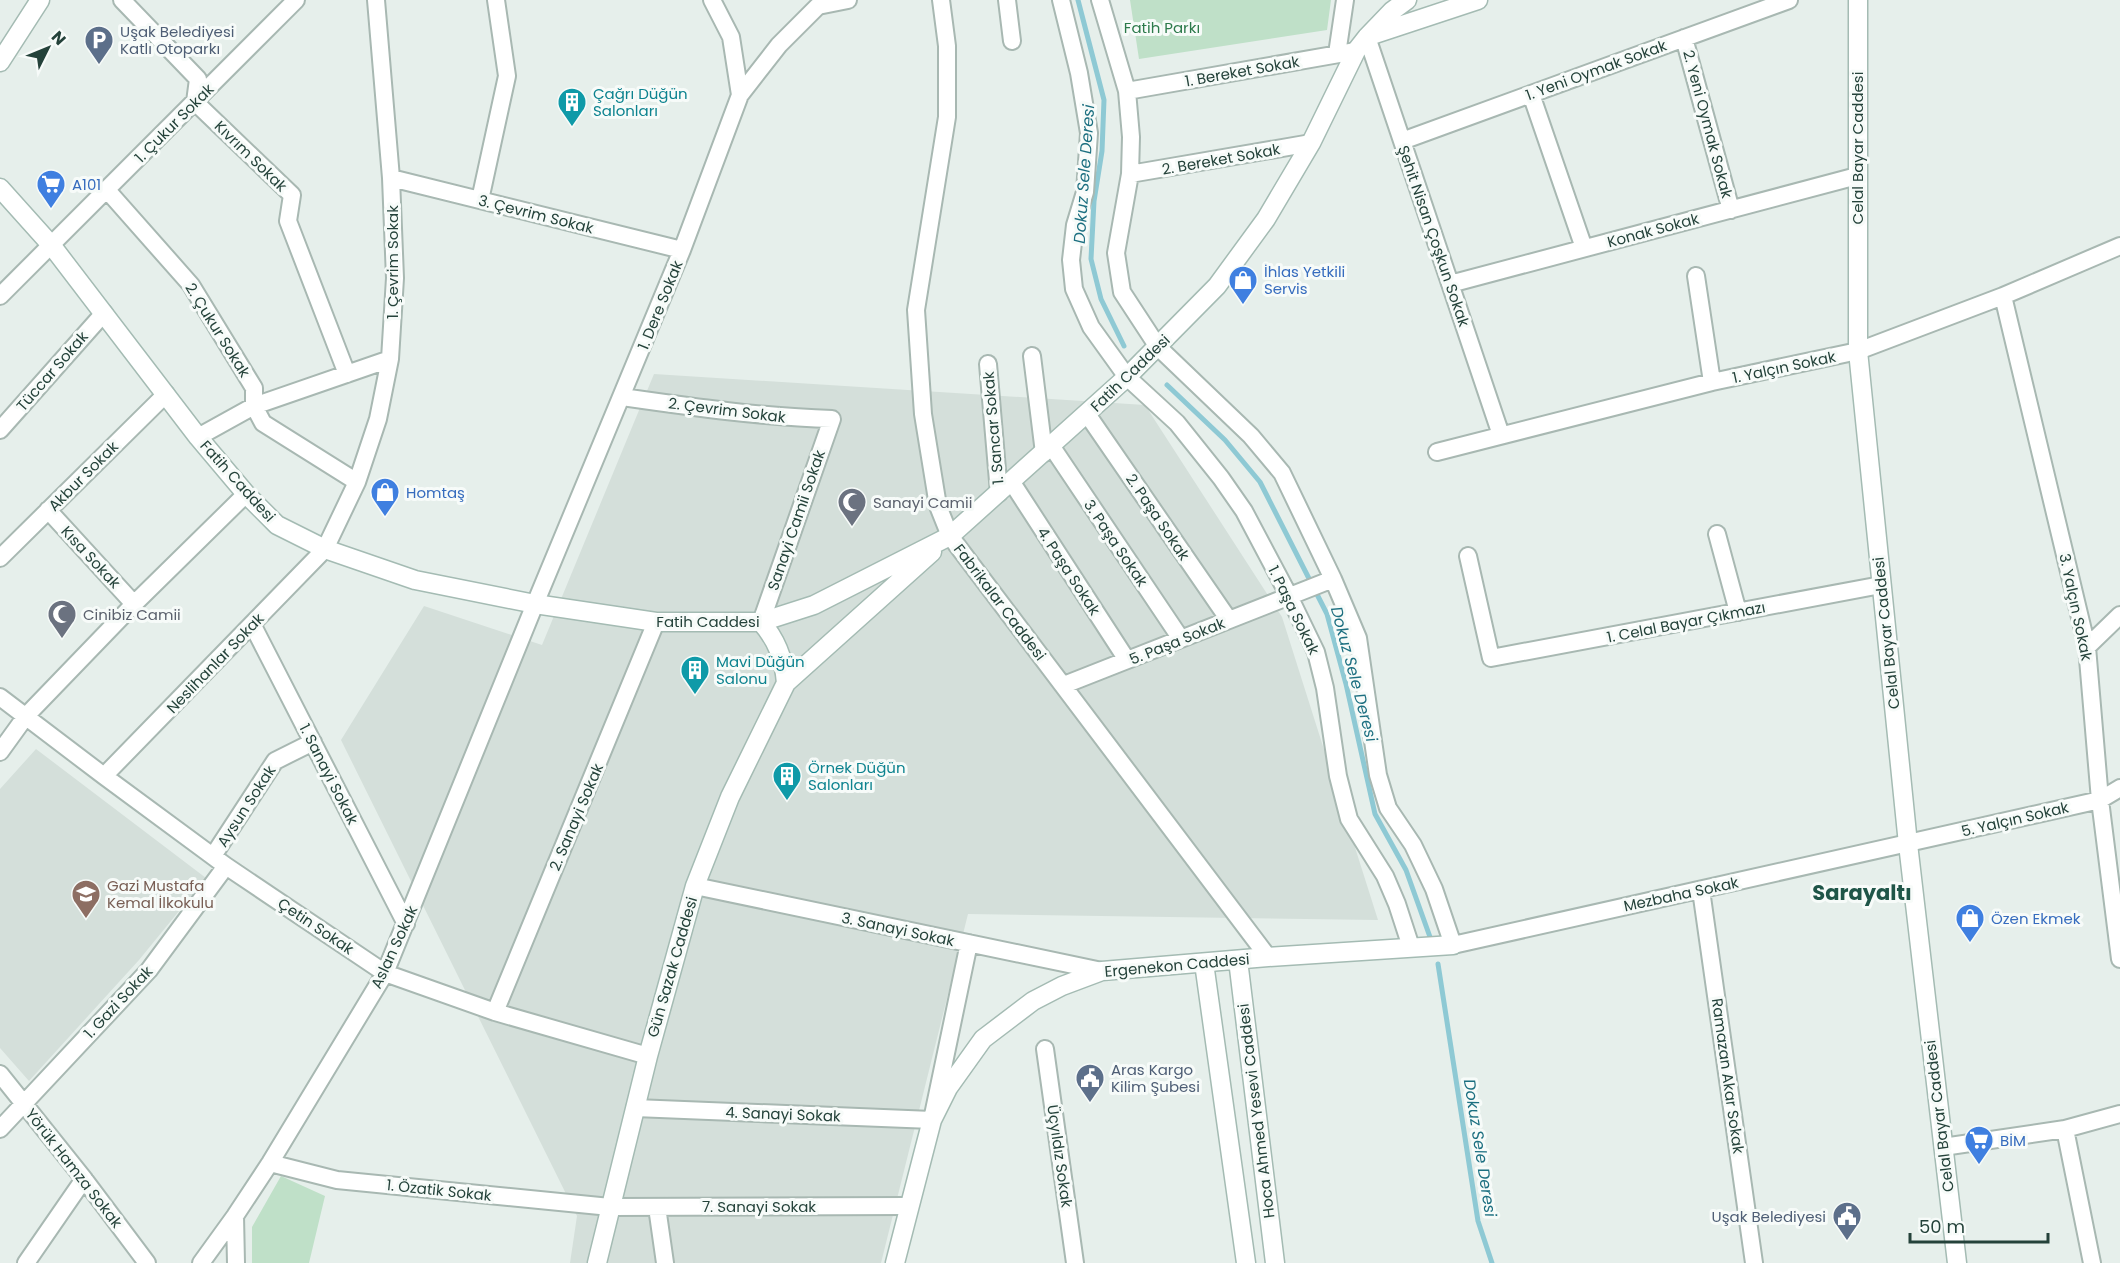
<svg xmlns="http://www.w3.org/2000/svg" width="2120" height="1263" viewBox="0 0 2120 1263" font-family="Poppins,sans-serif">
<style>
.built{fill:#d4dfda}
.green{fill:#bfe0c8}
.lines{fill:none;stroke-linecap:round;stroke-linejoin:round}
.stream{stroke:#8ec9d4;stroke-width:5}
.street-casing{stroke:#a8b8b2;stroke-width:20}
.secondary-casing{stroke:#a4bbb3;stroke-width:21}
.street{stroke:#fff;stroke-width:16}
.secondary{stroke:#fff;stroke-width:18}
.labels{text-anchor:middle;dominant-baseline:central;stroke-width:6;stroke-linejoin:round;paint-order:stroke}
.park-label{font-size:15px;fill:#2d7a4b;stroke:#f7fbf9}
.service-label{font-size:15px;fill:#4e5e75;stroke:#f7fbf9;text-anchor:start}
.street-label{font-size:15px;fill:#24423a;stroke:#f7fbf9}
.culture-label{font-size:15px;fill:#0d838f;stroke:#f7fbf9;text-anchor:start}
.shop-label{font-size:15px;fill:#366cbe;stroke:#f7fbf9;text-anchor:start}
.worship-label{font-size:15px;fill:#5b616d;stroke:#f7fbf9;text-anchor:start}
.education-label{font-size:15px;fill:#785e54;stroke:#f7fbf9;text-anchor:start}
.water-label{font-size:16px;font-style:italic;fill:#1c6f80;stroke:#f7fbf9}
.district-label{font-size:21px;font-weight:bold;fill:#1f5548;stroke:#f7fbf9}
</style>
<rect width="100%" height="100%" fill="#e6efeb"/>
<!-- built -->
<path class="built" d="M654 374 1145 405 1282 617 1378 920 968 914 881 1263H570L577 1216 341 740 424 606 542 645Z
M36 749 206 878 139 960 29 1081 0 1048V789Z"/>
<!-- green -->
<path class="green" d="M1130 0H1331L1327 30 1139 59Z
M281 1176 325 1196 309 1263H252V1227Z"/>
<g class="lines">
<!-- stream -->
<path class="stream" d="M1078 0 1104 100 1102 151 1094 201 1091 259 1101 299 1124 346
M1167 385 1225 440 1260 482 1327 614 1346 684 1375 814 1406 870 1430 937
M1438 964 1478 1221 1492 1263"/>
<!-- street casing -->
<g class="street-casing">
<path id="street" d="M122 0 198 79 195 102 292 195 288 221 347 374
M941 0 947 46V117L916 310 923 414 938 506 950 536 1268 957
M1007 0 1012 41
M1061 0 1079 73 1089 133 1085 192 1075 225 1071 260 1074 289 1091 327 1127 377 1177 423 1221 478 1244 511 1289 596 1316 652 1325 688 1338 776 1349 819 1385 876 1397 904 1411 947
M1100 0 1127 91 1131 137 1130 174 1116 253 1122 292 1158 347 1251 436 1282 473 1333 579 1358 638 1378 775 1388 808 1413 845 1434 889 1453 945 2100 800 2120 788
M1367 37 1501 435
M1684 38 1731 210
M1337 54 1345 0
M1127 91 1356 51
M1531 94 1584 248
M740 95 779 45 818 6 848 0
M1402 141 1789 0
M1130 174 1311 143
M391 178 682 250
M107 190 191 285 254 388V406L263 423 357 482
M480 200 507 76 496 0
M1696 276 1712 382
M1450 284 1857 176
M0 296 296 0
M2003 296 2087 647 2100 800 2120 959
M1032 356 1044 453
M988 364 999 493
M622 397C692 407 761 417 832 419L761 622
M1087 414 1229 620
M0 430 104 313
M198 437 254 406 390 359
M1052 447 1181 639
M1437 452 1712 382 1858 351 2003 296 2120 246
M1011 481 1127 660
M48 510 134 604
M1717 534 1738 612
M1468 556 1491 658 1881 585
M0 558 166 394
M252 624 406 924
M2087 647 2120 615
M1064 685 1333 579
M0 697 104 776 226 866 385 973 495 1012 648 1056
M0 752 26 716 134 604 246 494
M104 776 325 549 357 482 378 419 390 359 395 278 391 178 376 0
M213 856 275 761 313 742
M695 886 1102 971
M1701 890 1754 1263
M495 1012 656 622
M1045 1049 1075 1263
M0 1074 84 1179 147 1263
M635 1108 932 1120 969 943
M0 1129 149 970 226 866
M2065 1129 2092 1263
M1943 1147 2065 1129 2120 1114
M270 1163 337 1180 610 1207 908 1206
M657 1207 665 1263
M235 1216 236 1263
M26 1263 84 1179
M201 1263 235 1216 270 1163 385 973 535 604 682 250 740 95 731 37 712 0"/>
</g>
<!-- secondary casing -->
<g class="secondary-casing">
<path id="secondary" d="M1858 0V351L1908 844 1957 1263
M1372 35 1478 0
M0 62 40 0
M0 188 52 246 198 437 246 494 277 525 325 549 415 580 535 604 656 622H761L814 605 950 536 1127 377 1217 286 1266 219 1311 143 1356 51 1367 37 1392 11 1407 0
M761 622C777 640 784 659 786 683
M1238 960 1275 1263
M1204 963 1246 1263
M597 1263 648 1056 695 886 730 797 786 683 932 552
M895 1263 932 1120 948 1088 983 1039 1033 1001 1062 986 1102 971 1268 957 1453 945"/>
</g>
<!-- street -->
<use href="#street" class="street"/>
<!-- secondary -->
<use href="#secondary" class="secondary"/>
</g>
<!-- icons -->
<defs>
<g id="parking-pin" transform="scale(1.5)"><path d="M0 17L-7.5 6A9.5 9.5 0 1 1 7.5 6Z" fill="#5c6f8a" stroke="#f7fbf9"/><path d="M-3.5-5.5H1a3.5 3.5 0 0 1 0 7H-1V5.5H-3.5ZM-1-3.4V-.6H.8a1.4 1.4 0 0 0 0-2.8Z" fill="#fff"/></g>
<g id="building-pin" transform="scale(1.5)"><path d="M0 17L-7.5 6A9.5 9.5 0 1 1 7.5 6Z" fill="#0f9aa8" stroke="#f7fbf9"/><path d="M-4-6H4V6H1V3H-1V6H-4ZM-2.5-4.3h1.7v1.8h-1.7ZM.8-4.3h1.7v1.8H.8ZM-2.5-1h1.7V.8h-1.7ZM.8-1h1.7V.8H.8Z" fill="#fff"/></g>
<g id="supermarket-pin" transform="scale(1.5)"><path d="M0 17L-7.5 6A9.5 9.5 0 1 1 7.5 6Z" fill="#3f7fe0" stroke="#f7fbf9"/><path d="M-6-5.5h2.5l.6 2H6L4.5 2H-2.5L-4.4-4H-6ZM-1.5 3.2a1.3 1.3 0 1 0 .1 0ZM3 3.2a1.3 1.3 0 1 0 .1 0Z" fill="#fff"/></g>
<g id="shop-pin" transform="scale(1.5)"><path d="M0 17L-7.5 6A9.5 9.5 0 1 1 7.5 6Z" fill="#3f7fe0" stroke="#f7fbf9"/><path d="M-5-2.5h2.3a2.7 3.5 0 0 1 5.4 0H5L5.5 6h-11ZM-1.5-2.5h3a1.5 2.3 0 0 0-3 0Z" fill="#fff"/></g>
<g id="mosque-pin" transform="scale(1.5)"><path d="M0 17L-7.5 6A9.5 9.5 0 1 1 7.5 6Z" fill="#6b7280" stroke="#f7fbf9"/><path d="M3.5-4.9A6 6 0 1 0 3.5 4.9A5 5 0 1 1 3.5-4.9Z" fill="#fff"/></g>
<g id="school-pin" transform="scale(1.5)"><path d="M0 17L-7.5 6A9.5 9.5 0 1 1 7.5 6Z" fill="#8d6e63" stroke="#f7fbf9"/><path d="M0-5L7-2L0 1L-7-2ZM-4 1L0 2.5L4 1V4Q0 6-4 4Z" fill="#fff"/></g>
<g id="civic-pin" transform="scale(1.5)"><path d="M0 17L-7.5 6A9.5 9.5 0 1 1 7.5 6Z" fill="#5c6f8a" stroke="#f7fbf9"/><path d="M-.6-6.5H3V-4.5H.6V-3L4-1V1h2V6H-6V1h2V-1L-.6-3ZM-1.2 2.5V6h2.4V2.5Z" fill="#fff"/></g>
</defs>
<g fill-rule="evenodd">
<use href="#parking-pin" x="99" y="40"/>
<use href="#building-pin" x="572" y="102"/>
<use href="#supermarket-pin" x="51" y="184"/>
<use href="#shop-pin" x="1243" y="280"/>
<use href="#shop-pin" x="385" y="492"/>
<use href="#mosque-pin" x="852" y="502"/>
<use href="#mosque-pin" x="62" y="614"/>
<use href="#building-pin" x="695" y="670"/>
<use href="#building-pin" x="787" y="776"/>
<use href="#school-pin" x="86" y="894"/>
<use href="#shop-pin" x="1970" y="918"/>
<use href="#civic-pin" x="1090" y="1078"/>
<use href="#supermarket-pin" x="1979" y="1140"/>
<use href="#civic-pin" x="1847" y="1216"/>
</g>
<g class="labels">
<!-- park labels -->
<g class="park-label">
<text x="1162" y="27">Fatih Parkı</text>
</g>
<!-- service labels -->
<g class="service-label">
<text x="120" y="31">Uşak Belediyesi<tspan x="120" dy="17">Katlı Otoparkı</tspan></text>
<text x="1111" y="1069">Aras Kargo<tspan x="1111" dy="17">Kilim Şubesi</tspan></text>
<text x="1826" y="1216" text-anchor="end">Uşak Belediyesi</text>
</g>
<!-- street labels -->
<g class="street-label">
<text transform="translate(1596 70) rotate(-20)">1. Yeni Oymak Sokak</text>
<text transform="translate(1242 71) rotate(-10)">1. Bereket Sokak</text>
<text transform="translate(174 123) rotate(-45)">1. Çukur Sokak</text>
<text transform="translate(1708 124) rotate(75)">2. Yeni Oymak Sokak</text>
<text transform="translate(1857 148) rotate(-90)">Celal Bayar Caddesi</text>
<text transform="translate(251 156) rotate(44)">Kıvrım Sokak</text>
<text transform="translate(1221 159) rotate(-10)">2. Bereket Sokak</text>
<text transform="translate(536 214) rotate(14)">3. Çevrim Sokak</text>
<text transform="translate(1653 230) rotate(-15)">Konak Sokak</text>
<text transform="translate(1434 236) rotate(71)">Şehit Nisan Çoşkun Sokak</text>
<text transform="translate(392 262) rotate(-90)">1. Çevrim Sokak</text>
<text transform="translate(660 305) rotate(-68)">1. Dere Sokak</text>
<text transform="translate(218 330) rotate(58)">2. Çukur Sokak</text>
<text transform="translate(1784 367) rotate(-12)">1. Yalçın Sokak</text>
<text transform="translate(52 371) rotate(-49)">Tüccar Sokak</text>
<text transform="translate(1130 373) rotate(-44)">Fatih Caddesi</text>
<text transform="translate(727 410) rotate(7)">2. Çevrim Sokak</text>
<text transform="translate(993 428) rotate(-95)">1. Sancar Sokak</text>
<text transform="translate(83 476) rotate(-45)">Akbur Sokak</text>
<text transform="translate(238 481) rotate(48)">Fatih Caddesi</text>
<text transform="translate(1158 517) rotate(56)">2. Paşa Sokak</text>
<text transform="translate(796 520) rotate(-71)">Sanayi Camii Sokak</text>
<text transform="translate(1116 543) rotate(56)">3. Paşa Sokak</text>
<text transform="translate(91 557) rotate(47)">Kısa Sokak</text>
<text transform="translate(1069 571) rotate(57)">4. Paşa Sokak</text>
<text transform="translate(1000 602) rotate(53)">Fabrikalar Caddesi</text>
<text transform="translate(2076 607) rotate(78)">3. Yalçın Sokak</text>
<text transform="translate(1294 610) rotate(64)">1. Paşa Sokak</text>
<text x="708" y="621">Fatih Caddesi</text>
<text transform="translate(1686 622) rotate(-11)">1. Celal Bayar Çıkmazı</text>
<text transform="translate(1886 633) rotate(-96)">Celal Bayar Caddesi</text>
<text transform="translate(1177 641) rotate(-22)">5. Paşa Sokak</text>
<text transform="translate(215 663) rotate(-46)">Neslihanlar Sokak</text>
<text transform="translate(329 774) rotate(63)">1. Sanayi Sokak</text>
<text transform="translate(246 806) rotate(-57)">Aysun Sokak</text>
<text transform="translate(576 817) rotate(-67)">2. Sanayi Sokak</text>
<text transform="translate(2015 819) rotate(-13)">5. Yalçın Sokak</text>
<text transform="translate(1681 894) rotate(-12)">Mezbaha Sokak</text>
<text transform="translate(316 926) rotate(34)">Çetin Sokak</text>
<text transform="translate(898 929) rotate(12)">3. Sanayi Sokak</text>
<text transform="translate(394 947) rotate(-65)">Aslan Sokak</text>
<text transform="translate(1177 965) rotate(-5)">Ergenekon Caddesi</text>
<text transform="translate(672 967) rotate(-74)">Gün Sazak Caddesi</text>
<text transform="translate(118 1002) rotate(-47)">1. Gazi Sokak</text>
<text transform="translate(1728 1076) rotate(82)">Ramazan Akar Sokak</text>
<text transform="translate(1256 1111) rotate(-97)">Hoca Ahmed Yesevi Caddesi</text>
<text transform="translate(783 1114) rotate(2)">4. Sanayi Sokak</text>
<text transform="translate(1939 1116) rotate(-97)">Celal Bayar Caddesi</text>
<text transform="translate(1060 1156) rotate(82)">Üçyıldız Sokak</text>
<text transform="translate(74 1168) rotate(52)">Yörük Hamza Sokak</text>
<text transform="translate(439 1190) rotate(6)">1. Özatik Sokak</text>
<text x="759" y="1206">7. Sanayi Sokak</text>
</g>
<!-- culture labels -->
<g class="culture-label">
<text x="593" y="93">Çağrı Düğün<tspan x="593" dy="17">Salonları</tspan></text>
<text x="716" y="661">Mavi Düğün<tspan x="716" dy="17">Salonu</tspan></text>
<text x="808" y="767">Örnek Düğün<tspan x="808" dy="17">Salonları</tspan></text>
</g>
<!-- shop labels -->
<g class="shop-label">
<text x="72" y="184">A101</text>
<text x="1264" y="271">İhlas Yetkili<tspan x="1264" dy="17">Servis</tspan></text>
<text x="406" y="492">Homtaş</text>
<text x="1991" y="918">Özen Ekmek</text>
<text x="2000" y="1140">BİM</text>
</g>
<!-- worship labels -->
<g class="worship-label">
<text x="873" y="502">Sanayi Camii</text>
<text x="83" y="614">Cinibiz Camii</text>
</g>
<!-- education labels -->
<g class="education-label">
<text x="107" y="885">Gazi Mustafa<tspan x="107" dy="17">Kemal İlkokulu</tspan></text>
</g>
<!-- water labels -->
<g class="water-label">
<text transform="translate(1084 174) rotate(-86)">Dokuz Sele Deresi</text>
<text transform="translate(1354 674) rotate(75)">Dokuz Sele Deresi</text>
<text transform="translate(1480 1148) rotate(81)">Dokuz Sele Deresi</text>
</g>
<!-- district labels -->
<g class="district-label">
<text x="1862" y="892">Sarayaltı</text>
</g>
</g>
<!-- north arrow -->
<g transform="translate(48 48) rotate(47)" stroke="#f7fbf9" stroke-width="4.5" paint-order="stroke">
<path d="M0-4.5L10 22L0 15L-10 22Z" fill="#24423a"/>
<text y="-9" font-size="16" font-weight="bold" text-anchor="middle" fill="#24423a">N</text>
</g>
<!-- scale -->
<path d="M1910 1233v9h138v-9" fill="none" stroke="#24423a" stroke-width="3"/>
<text x="1919" y="1233" font-size="18" fill="#24423a" stroke="#f7fbf9" stroke-width="4.5" paint-order="stroke">50 m</text>
</svg>
